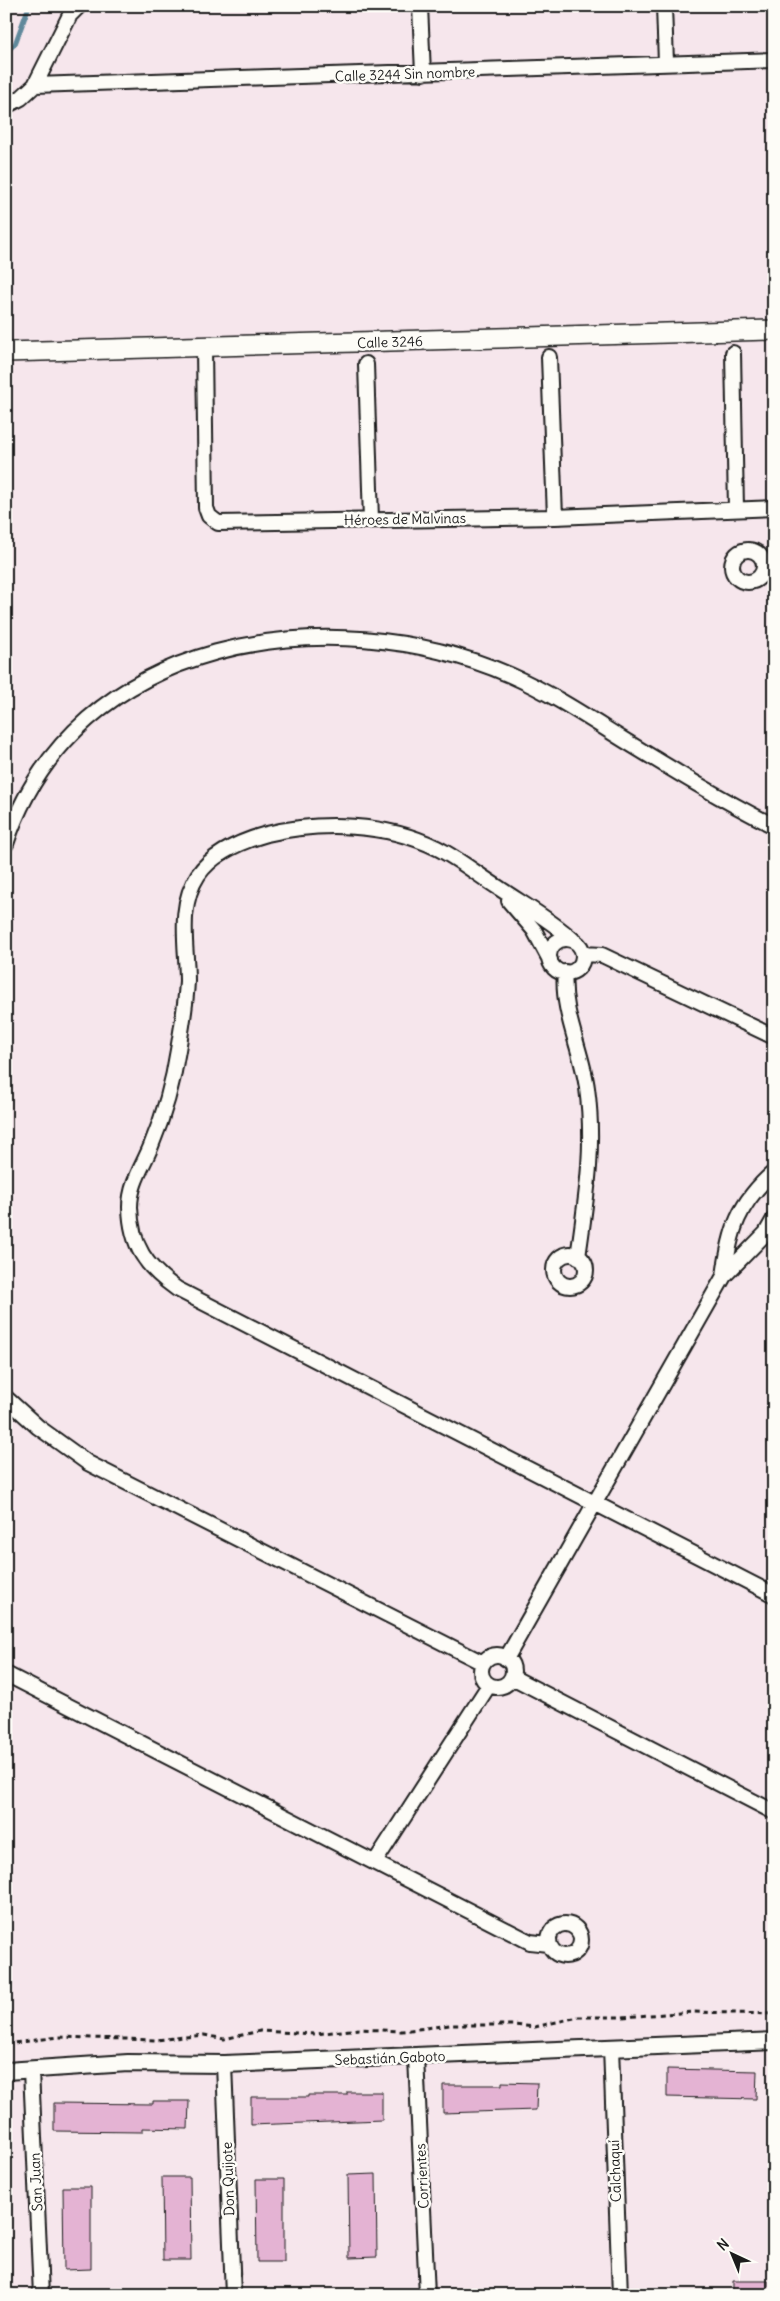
<svg xmlns="http://www.w3.org/2000/svg" width="780" height="2301" viewBox="0 0 780 2301" font-family="Delius,sans-serif">
<style>
.lines{fill:none;stroke-linecap:round;stroke-linejoin:round}
.stream{stroke:#60899b;stroke-width:5}
.building{fill:#e4b3d3;stroke:#1c1c1c}
.minor-casing{stroke:#1c1c1c;stroke-width:18}
.tertiary-casing{stroke:#1c1c1c;stroke-width:20}
.secondary-casing{stroke:#1c1c1c;stroke-width:22}
.path{stroke:#1c1c1c;stroke-width:3;stroke-dasharray:5 4;stroke-linecap:butt}
.minor{stroke:#fdfcf7;stroke-width:14}
.tertiary{stroke:#fdfcf7;stroke-width:16}
.secondary{stroke:#fdfcf7;stroke-width:19}
.labels{text-anchor:middle;dominant-baseline:central;stroke-width:5;stroke-linejoin:round;paint-order:stroke}
.street-label{font-size:14px;fill:#1c1c1c;stroke:#fdfcf7}
</style>
<rect width="100%" height="100%" fill="#f6e6ec"/>
<filter id="ink" filterUnits="userSpaceOnUse"><feTurbulence type="fractalNoise" baseFrequency=".02" numOctaves="2"/><feDisplacementMap in="SourceGraphic" scale="10" xChannelSelector="R" yChannelSelector="G"/><feConvolveMatrix kernelMatrix="1 2 1 2 8 2 1 2 1" color-interpolation-filters="sRGB"/></filter>
<g filter="url(#ink)">
<g class="lines">
<!-- stream -->
<path class="stream" d="M6 52 15 44 29 6"/>
</g>
<!-- building -->
<path class="building" d="M667 2069 757 2071 756 2099 667 2097Z
M502 2082 537 2083 536 2110 443 2113V2085H502Z
M347 2092H382V2120L251 2125V2097H308V2095H347Z
M153 2101H189L188 2129 142 2128V2132L54 2131V2103L153 2104Z
M376 2174 377 2257 349 2258 348 2175Z
M162 2177H190L191 2260H163Z
M256 2179H284V2262H257Z
M63 2187H91V2269L64 2270Z
M733 2281H768V2295H733Z"/>
<g class="lines">
<!-- minor casing -->
<g class="minor-casing">
<path id="minor" d="M420 6 423 73
M664 6 666 63
M35 85 774 60
M6 106 21 98 35 85 70 15 79 6
M204 347 206 508 209 516 218 523 555 517 774 508
M733 353 736 509
M549 357 555 517
M366 364 371 520
M732 566a16 16 0 1 1 32 0a16 16 0 1 1-32 0Z
M6 844C73 636 331 597 510 675 551 693 587 717 624 740 673 770 722 800 774 826
M509 901 534 930 550 960
M549 956a17 17 0 1 1 34 0a17 17 0 1 1-34 0Z
M573 940C551 920 524 905 499 888 478 875 459 859 437 848 387 823 321 821 267 834 242 841 213 853 198 875 177 907 187 946 187 981 186 1004 182 1027 178 1050 173 1083 164 1115 151 1146 143 1166 130 1184 130 1207 131 1246 146 1267 177 1289L774 1595
M583 954 602 955 774 1037
M565 972C561 1011 582 1050 587 1088 595 1147 586 1199 578 1257
M554 1270a16 16 0 1 1 32 0a16 16 0 1 1-32 0Z
M724 1276C730 1231 738 1203 774 1172
M6 1398 38 1427 88 1463 483 1663
M481 1671a16 16 0 1 1 32 0a16 16 0 1 1-32 0Z
M506 1659 724 1276 766 1233 774 1219
M6 1674 530 1942 549 1944
M512 1677 774 1812
M375 1862 489 1685
M549 1940a16 16 0 1 1 32 0a16 16 0 1 1-32 0Z
M611 2047 620 2295
M416 2057 427 2295
M224 2064 233 2295
M31 2070 41 2295"/>
</g>
<!-- tertiary casing -->
<g class="tertiary-casing">
<path id="tertiary" d="M6 2071 128 2063 224 2064 774 2041"/>
</g>
<!-- secondary casing -->
<g class="secondary-casing">
<path id="secondary" d="M6 352 774 330"/>
</g>
<!-- path -->
<path class="path" d="M6 2044 59 2037 156 2040 204 2035 224 2039 260 2031 316 2034 359 2029 402 2031 450 2025H513L535 2027 578 2017H622L693 2012 774 2014"/>
<!-- minor -->
<use href="#minor" class="minor"/>
<!-- tertiary -->
<use href="#tertiary" class="tertiary"/>
<!-- secondary -->
<use href="#secondary" class="secondary"/>
</g>
</g>
<g class="labels">
<!-- street labels -->
<g class="street-label">
<text transform="translate(405 74) rotate(-2)">Calle 3244 Sin nombre</text>
<text transform="translate(390 342) rotate(-2)">Calle 3246</text>
<text transform="translate(405 519) rotate(-1)">Héroes de Malvinas</text>
<text transform="translate(390 2058) rotate(-2)">Sebastián Gaboto</text>
<text transform="translate(615 2171) rotate(-92)">Calchaquí</text>
<text transform="translate(422 2176) rotate(-93)">Corrientes</text>
<text transform="translate(228 2179) rotate(-92)">Don Quijote</text>
<text transform="translate(36 2182) rotate(-93)">San Juan</text>
</g>
</g>
<!-- margin -->
<rect width="780" height="2301" fill="none" stroke="#fdfcf7" stroke-width="25"/>
<rect x="12" y="12" width="755" height="2276" fill="none" stroke="#1c1c1c" stroke-width="2" filter="url(#ink)"/>
<!-- north arrow -->
<g transform="translate(732 2254) rotate(316)" stroke="#fdfcf7" stroke-width="4" paint-order="stroke">
<path d="M0-4L9 19L0 12L-9 19Z" fill="#1c1c1c"/>
<text y="-8" font-size="14" font-weight="bold" text-anchor="middle" fill="#1c1c1c">N</text>
</g>
</svg>
